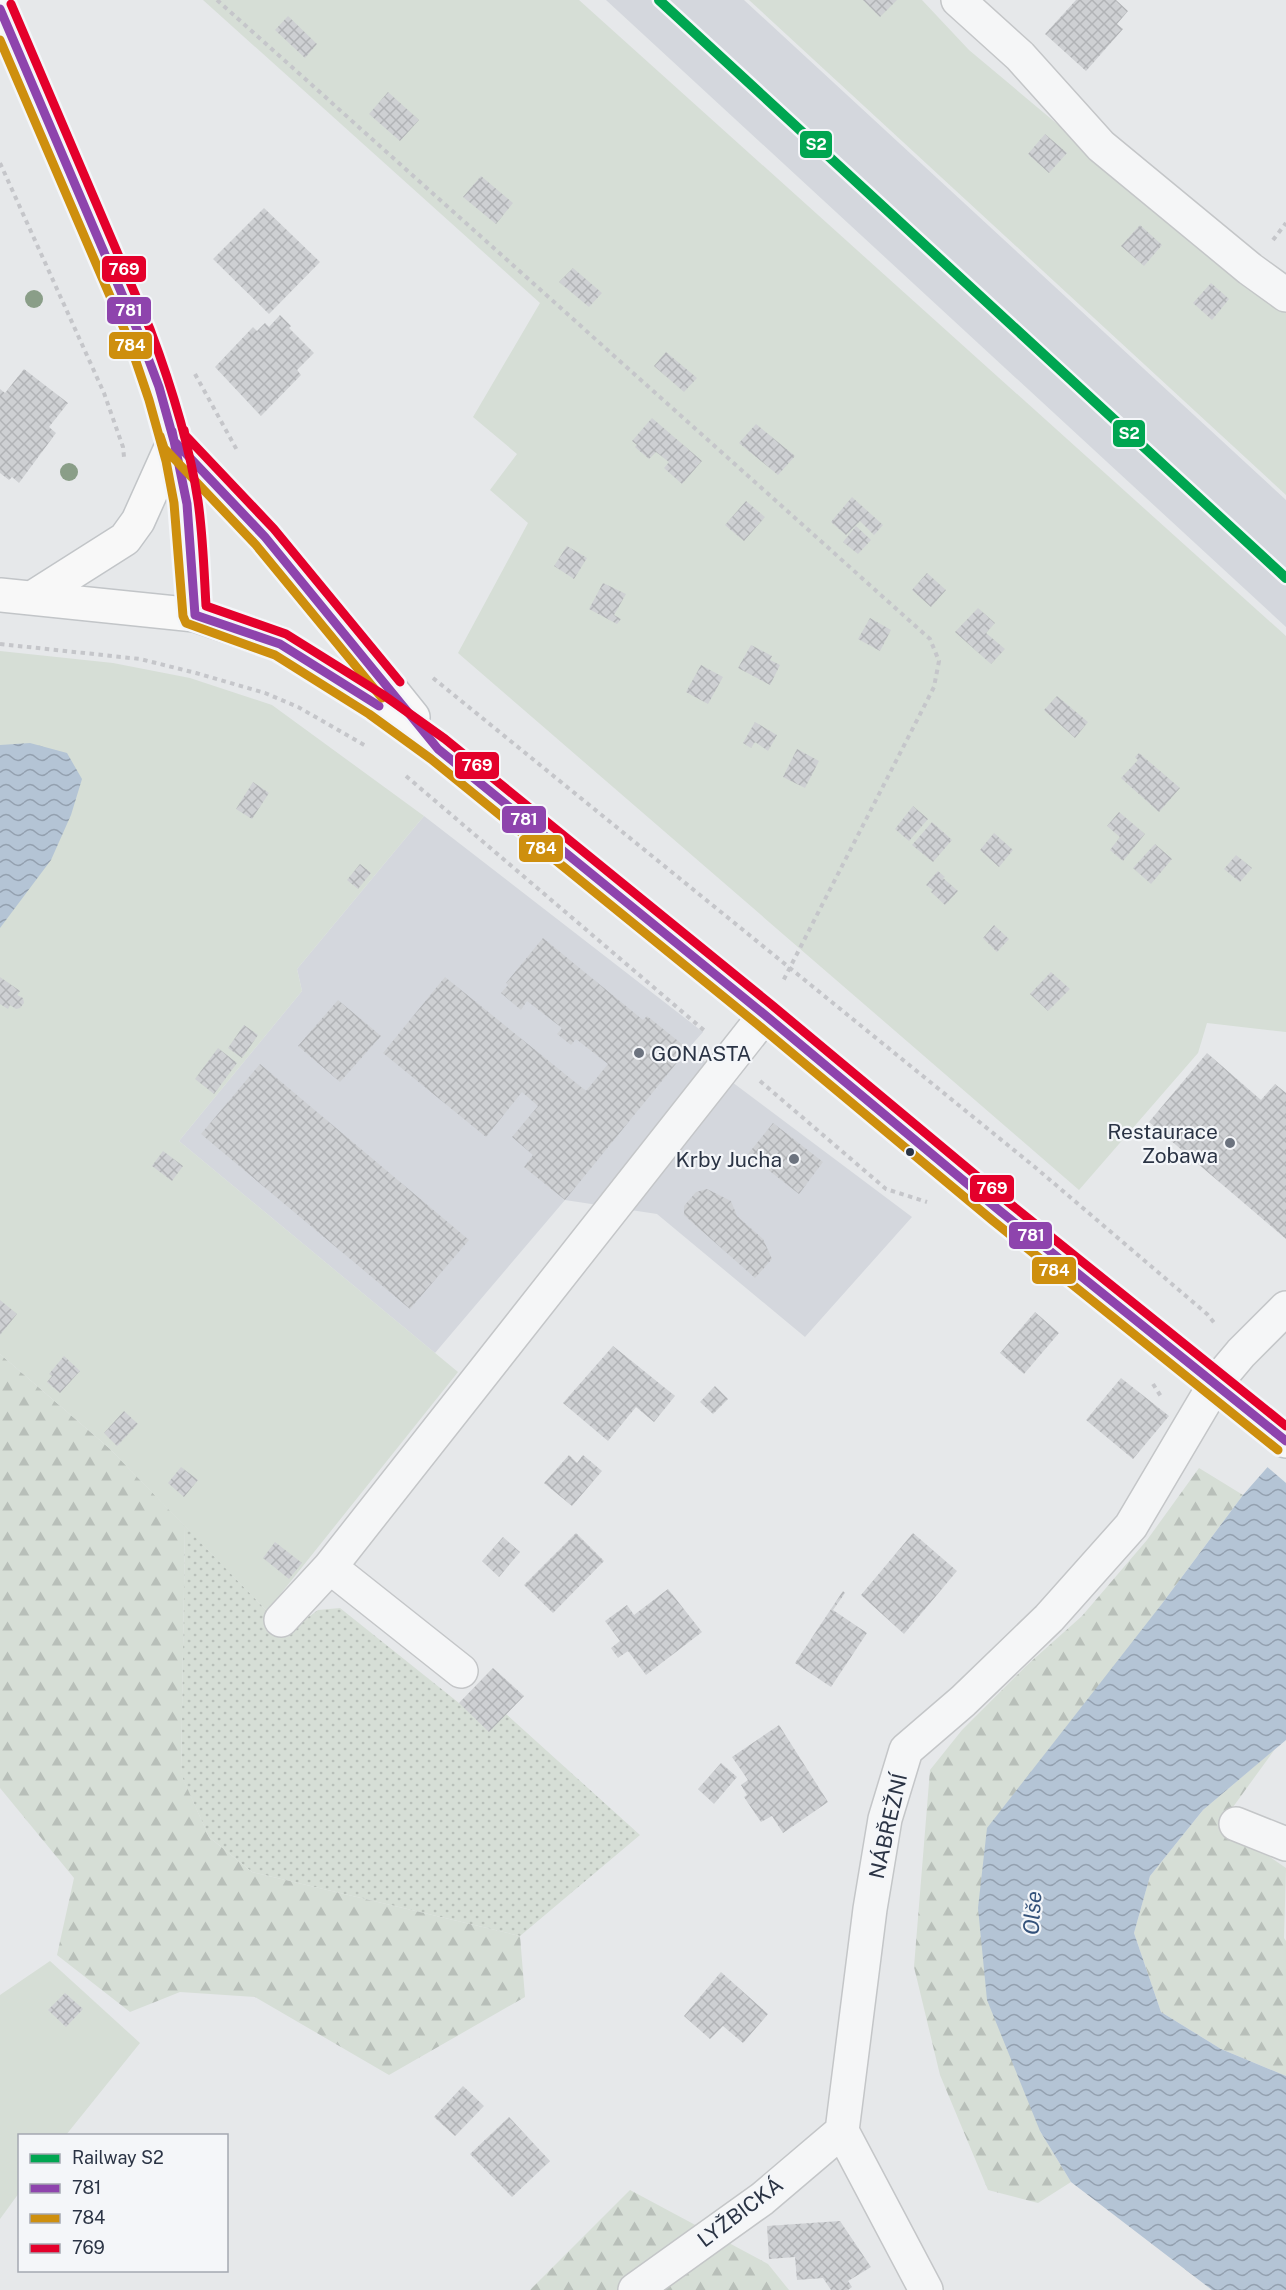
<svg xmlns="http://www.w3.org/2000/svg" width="1286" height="2290" viewBox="0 0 1286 2290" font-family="'Public Sans',sans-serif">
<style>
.built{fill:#d4d7dd}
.grass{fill:url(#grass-dots)}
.forest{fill:url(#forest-firs)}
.garden{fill:#d6ded6}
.water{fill:url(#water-waves)}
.pier{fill:#e6e8ea}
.building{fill:url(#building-cross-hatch)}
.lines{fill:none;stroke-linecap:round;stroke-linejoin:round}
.minor-casing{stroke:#c4c6c8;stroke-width:36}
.major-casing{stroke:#c2c5c8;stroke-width:36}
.path{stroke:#c5c6ca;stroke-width:4;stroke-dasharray:4.5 4.5;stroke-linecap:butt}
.minor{stroke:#f5f6f7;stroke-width:33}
.major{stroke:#f8f8f8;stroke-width:33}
.bus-1-casing{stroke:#f4f6f9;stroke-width:14}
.bus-2-casing{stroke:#f4f6f9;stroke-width:14}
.bus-3-casing{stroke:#f4f6f9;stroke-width:14}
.bus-1{stroke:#8e44ad;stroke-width:9}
.bus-2{stroke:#ce8f0e;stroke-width:9}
.bus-3{stroke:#e4002b;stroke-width:9}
.rail-1-casing{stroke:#f4f6f9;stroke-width:15}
.rail-1{stroke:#00a651;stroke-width:10}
.tree{fill:#8a9e88}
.poi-dot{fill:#6c737f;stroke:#f4f6f9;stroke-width:2}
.bus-dot{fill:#2b3445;stroke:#f4f6f9;stroke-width:2}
.labels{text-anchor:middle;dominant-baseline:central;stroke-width:4.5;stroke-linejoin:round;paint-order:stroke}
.poi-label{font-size:21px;fill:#2b3445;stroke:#f4f6f9;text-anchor:end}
.street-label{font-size:21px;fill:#2b3445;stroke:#f4f6f9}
.water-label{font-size:22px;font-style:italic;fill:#34527a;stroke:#f4f6f9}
.line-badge{stroke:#f4f6f9;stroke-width:2}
.badge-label{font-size:16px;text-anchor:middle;font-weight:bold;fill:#fff}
</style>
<defs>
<pattern id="grass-dots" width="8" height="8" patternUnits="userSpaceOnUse" patternTransform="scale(1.5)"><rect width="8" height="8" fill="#d6ded6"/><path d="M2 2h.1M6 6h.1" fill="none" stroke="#b8bfb9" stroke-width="1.8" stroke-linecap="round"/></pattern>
<pattern id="forest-firs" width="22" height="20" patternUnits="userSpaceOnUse" patternTransform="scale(1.5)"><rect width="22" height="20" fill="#d6ded6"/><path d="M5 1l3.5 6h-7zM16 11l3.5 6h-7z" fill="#b8bfb9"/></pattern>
<pattern id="water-waves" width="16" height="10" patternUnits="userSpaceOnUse" patternTransform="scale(1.5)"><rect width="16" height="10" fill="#b4c4d5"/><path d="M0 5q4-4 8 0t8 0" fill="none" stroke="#93a0af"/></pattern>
<pattern id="building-cross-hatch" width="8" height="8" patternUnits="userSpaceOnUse" patternTransform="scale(1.5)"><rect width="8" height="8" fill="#ced0d3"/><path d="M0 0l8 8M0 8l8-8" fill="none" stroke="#b1b3b6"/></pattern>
</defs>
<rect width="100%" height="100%" fill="#e6e8ea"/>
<!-- built -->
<path class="built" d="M606 0H744L1286 500V627Z
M424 816 703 1032 688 1049 912 1217 805 1337 657 1214 565 1200 435 1353 179 1141 302 991 297 969Z"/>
<!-- grass -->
<path class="grass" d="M185 1526 267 1611 285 1634 318 1610 340 1608 459 1703 506 1714 640 1835 520 1936 252 1872 209 1837 181 1775Z"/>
<!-- forest -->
<path class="forest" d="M0 1354 109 1448 185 1526 181 1774 209 1837 252 1872 520 1936 525 1997 389 2075 255 1997 180 1992 130 2012 57 1955 74 1878 0 1788Z
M1199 1468 1243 1495 1161 1605 1040 2131 1071 2182 1038 2203 988 2190 940 2075 914 1967 930 1770 962 1730 1026 1666 1082 1616 1147 1540Z
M1275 1749 1233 1807 1225 1826 1286 1868 1284 1938 1286 1941V2076L1221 2049 1161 2012 1134 1933 1150 1876 1203 1810Z
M630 2190 768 2264 789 2290H530Z"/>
<!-- garden -->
<path class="garden" d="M203 0H579L1286 636V1032L1207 1023 1198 1053 1079 1190 458 653 528 523 490 490 517 454 473 417 540 303Z
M749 0H922L969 50 1222 262 1286 310V495Z
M0 651 113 663 190 678 272 705 424 816 297 969 302 991 179 1141 458 1372 267 1611 109 1448 0 1354Z
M50 1961 140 2043 66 2135 20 2136 19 2193 0 2219V1995Z"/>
<!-- water -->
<path class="water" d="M30 743 67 753 82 779 71 815 51 860 0 928V745Z
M1286 1446V1740L1203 1810 1150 1876 1134 1933 1161 2012 1221 2049 1286 2076V2290H1212L1071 2182 1040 2131 987 2000 978 1908 987 1828 1161 1605 1243 1495Z"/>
<!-- pier -->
<path class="pier" d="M1286 1443V1483L1265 1465Z"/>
<!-- building -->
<path class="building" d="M863 0H897L880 17Z
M1076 0H1116L1128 11 1117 24 1123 29 1086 71 1045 34Z
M288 16 317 44 305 58 275 30Z
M388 92 419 120 400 141 369 114Z
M1045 134 1067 153 1049 173 1028 154Z
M481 176 513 203 496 224 463 197Z
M264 208 320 262 269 314 213 259Z
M1140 225 1162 245 1144 266 1121 246Z
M573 268 602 293 589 307 559 282Z
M1211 283 1229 299 1212 320 1193 303Z
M280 315 291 326 289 328 314 353 297 370 301 375 261 416 215 367 253 327 257 331 265 323 269 327Z
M666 352 697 378 684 392 654 366Z
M24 369 68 403 49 427 56 433 19 483 12 477 9 480 0 473V389L5 393Z
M652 418 702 461 682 484 664 468 669 462 656 452 649 459 635 447 637 445 632 441Z
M756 424 795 456 778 475 739 443Z
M852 497 883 525 874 535 860 521 846 535 831 522Z
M746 501 765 517 744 541 725 525Z
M856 526 871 540 858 554 843 542Z
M567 546 587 558 574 579 554 566Z
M927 573 946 590 931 607 912 590Z
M603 583 626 594 614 615 621 619 617 624 589 609Z
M978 608 995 623 986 633 1005 649 991 664 955 632Z
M870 618 891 630 880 651 858 639Z
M751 645 772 656 770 660 780 665 770 685 738 668Z
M701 665 723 677 708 704 686 692Z
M1057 696 1088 722 1075 738 1044 710Z
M755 722 777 735 768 751 755 742 751 748 743 743Z
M797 749 819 761 805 788 783 777Z
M1139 753 1180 788 1159 812 1121 778 1138 760 1135 757Z
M253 782 269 793 252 819 236 809Z
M913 806 928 819 909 841 895 829Z
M1119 812 1145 834 1123 861 1110 850 1120 837 1107 826Z
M932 822 952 840 933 862 912 845Z
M994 833 1013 850 999 867 980 850Z
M1155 844 1172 859 1151 884 1133 868Z
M1236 855 1252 868 1240 882 1224 869Z
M360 864 371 873 358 889 347 880Z
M938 871 945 877 943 878 958 891 945 905 931 892 933 890 926 885Z
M994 925 1009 939 997 952 983 938Z
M543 938 643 1020 647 1016 688 1049 565 1200 524 1167 533 1155 512 1137 538 1106 522 1092 486 1137 383 1053 445 977 586 1091 608 1064 576 1039 571 1045 557 1034 562 1028 527 1001 521 1010 501 993 508 985 506 983Z
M1051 972 1070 989 1048 1011 1030 994Z
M0 977 20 991 17 995 23 998 24 1003 20 1008 16 1009 10 1005 8 1009 0 1004Z
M338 1000 381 1036 340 1082 298 1046Z
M244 1025 258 1035 242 1058 228 1048Z
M218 1048 237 1063 214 1094 195 1079Z
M1207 1053 1261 1100 1275 1084 1286 1093V1239L1149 1122Z
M260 1064 469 1240 410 1309 201 1134Z
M773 1123 823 1162 799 1194 748 1154Z
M163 1151 183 1166 172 1181 152 1166Z
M707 1189 731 1201 737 1216 763 1239 772 1259 755 1278 684 1215V1206L696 1192Z
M0 1300 17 1314 0 1335Z
M1035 1312 1059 1333 1024 1374 1000 1353Z
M613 1346 675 1396 654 1422 636 1407 608 1441 563 1403Z
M64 1356 80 1371 60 1393 47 1382 52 1376 49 1374Z
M1121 1378 1169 1416 1133 1459 1086 1420Z
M715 1386 728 1399 713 1414 700 1402Z
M124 1411 138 1424 117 1446 104 1433Z
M569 1455 577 1463 583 1455 602 1471 572 1506 544 1483Z
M181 1467 198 1480 184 1497 168 1483Z
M576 1533 604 1561 553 1613 524 1585Z
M913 1533 957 1571 904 1634 861 1595Z
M503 1537 520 1552 499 1577 482 1561Z
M275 1542 302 1563 289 1579 263 1558Z
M668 1589 702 1632 646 1675 628 1651 618 1658 611 1648 620 1641 605 1621 627 1605 634 1615Z
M843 1591 845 1593 833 1610 867 1633 831 1687 795 1663Z
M493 1668 524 1696 489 1732 459 1703Z
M779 1725 828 1802 783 1833 772 1816 761 1822 744 1797 747 1795 741 1785 748 1780 732 1757Z
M721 1763 737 1777 714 1804 698 1789Z
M721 1972 768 2014 743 2043 723 2026 710 2039 684 2016Z
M65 1993 83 2009 66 2027 48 2010Z
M463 2086 484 2106 455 2136 434 2117Z
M509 2117 550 2161 512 2197 470 2154Z
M840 2221 871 2267 848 2281 852 2287 848 2290H831L823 2278 797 2280 795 2257 769 2259 767 2226Z"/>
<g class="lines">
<!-- minor casing -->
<g class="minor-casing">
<path id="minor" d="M958 0 1020 56 1101 146 1250 269 1286 295
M330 1567 461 1671
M281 1620 330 1567 765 1015
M1236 1824 1286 1844
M635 2290 762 2199 842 2131
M926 2290 842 2131 870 1909 885 1819 906 1750 963 1701 1049 1618 1131 1526 1215 1384 1241 1353 1286 1308"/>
</g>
<!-- major casing -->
<g class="major-casing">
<path id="major" d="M0 9 139 334C160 389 176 444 186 501 192 539 192 578 195 615
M174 441 265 537 356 646 413 717
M0 595 195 615 280 644 376 704 438 749 765 1015 1000 1211 1286 1441
M32 598 125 539 138 521 174 441"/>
</g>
<!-- path -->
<path class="path" d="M217 0 930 639 939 661 934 687 782 983
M0 163 104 393 123 447 124 457
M1273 240 1286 223
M195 374 238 452
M0 644 140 659 196 673 265 693 298 707 366 746
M433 678 1036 1168 1207 1314 1216 1325
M406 776 706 1032
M760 1081 886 1189 927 1202
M1153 1384 1162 1398"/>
<!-- minor -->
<use href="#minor" class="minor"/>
<!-- major -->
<use href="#major" class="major"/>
<!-- bus-1 casing -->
<g class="bus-1-casing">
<path id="bus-1" d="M0 9 139 334 159 387 174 441 265 537 438 749 765 1015 1000 1211 1286 1441
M172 431 187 504 195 615
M195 615 280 644 379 706"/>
</g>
<!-- bus-2 casing -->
<g class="bus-2-casing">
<path id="bus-2" d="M0 40 128 338 149 400 166 461 174 503 183 616 186 623 275 655 369 714 431 759 757 1024 992 1220 1278 1450
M160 436 164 448 256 545 382 698"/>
</g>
<!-- bus-3 casing -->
<g class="bus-3-casing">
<path id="bus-3" d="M11 4 150 329C171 385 189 442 198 501 203 536 204 571 206 606L286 634 382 694 445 739 773 1006 1008 1202 1286 1426
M184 430 185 435 274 529 400 682"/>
</g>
<!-- bus-1 -->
<use href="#bus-1" class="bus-1"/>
<!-- bus-2 -->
<use href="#bus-2" class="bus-2"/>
<!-- bus-3 -->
<use href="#bus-3" class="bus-3"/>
<!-- rail-1 casing -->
<g class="rail-1-casing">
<path id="rail-1" d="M659 0 1286 578"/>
</g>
<!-- rail-1 -->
<use href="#rail-1" class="rail-1"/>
</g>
<!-- trees -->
<g class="tree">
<circle cx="34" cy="299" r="9"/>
<circle cx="69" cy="472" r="9"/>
</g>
<!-- markers -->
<g class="poi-dot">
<circle cx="639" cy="1053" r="6"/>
<circle cx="1230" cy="1143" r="6"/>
<circle cx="794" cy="1159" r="6"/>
</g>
<circle class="bus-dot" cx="910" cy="1152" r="5"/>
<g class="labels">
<!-- poi labels -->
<g class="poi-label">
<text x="651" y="1053" text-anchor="start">GONASTA</text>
<text x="1218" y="1131">Restaurace<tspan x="1218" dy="24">Zobawa</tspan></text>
<text x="782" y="1159">Krby Jucha</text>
</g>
<!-- street labels -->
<g class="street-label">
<text transform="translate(888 1826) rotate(-77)">NÁBŘEŽNÍ</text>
<text transform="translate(740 2212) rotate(-37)">LYŽBICKÁ</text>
</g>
<!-- water labels -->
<g class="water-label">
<text transform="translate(1032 1913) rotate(-86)">Olše</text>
</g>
</g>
<g class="line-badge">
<rect x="799" y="130" width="34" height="29" rx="6" fill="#00a651"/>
<rect x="101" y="255" width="46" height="28" rx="6" fill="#e4002b"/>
<rect x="106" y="296" width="46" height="29" rx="6" fill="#8e44ad"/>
<rect x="108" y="331" width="45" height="29" rx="6" fill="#ce8f0e"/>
<rect x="1112" y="419" width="34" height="29" rx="6" fill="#00a651"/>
<rect x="454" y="751" width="46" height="29" rx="6" fill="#e4002b"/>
<rect x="501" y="805" width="46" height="29" rx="6" fill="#8e44ad"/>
<rect x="518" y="834" width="46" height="29" rx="6" fill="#ce8f0e"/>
<rect x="969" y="1174" width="46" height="29" rx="6" fill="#e4002b"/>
<rect x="1008" y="1221" width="45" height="29" rx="6" fill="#8e44ad"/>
<rect x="1031" y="1256" width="46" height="29" rx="6" fill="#ce8f0e"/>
</g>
<g class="badge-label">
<text x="816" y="150">S2</text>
<text x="124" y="275">769</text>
<text x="129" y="316">781</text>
<text x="130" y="351">784</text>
<text x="1129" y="439">S2</text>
<text x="477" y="771">769</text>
<text x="524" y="825">781</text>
<text x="541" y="854">784</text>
<text x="992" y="1194">769</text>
<text x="1031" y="1241">781</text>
<text x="1054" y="1276">784</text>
</g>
<!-- legend -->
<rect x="18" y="2134" width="210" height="138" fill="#f4f6f9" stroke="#a4a8b1" stroke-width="1.5"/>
<rect x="30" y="2154" width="30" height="9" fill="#00a651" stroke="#a4a8b1" stroke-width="1.5"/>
<text x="72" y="2164" font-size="18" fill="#2b3445">Railway S2</text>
<rect x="30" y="2184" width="30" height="9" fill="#8e44ad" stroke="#a4a8b1" stroke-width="1.5"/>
<text x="72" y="2194" font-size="18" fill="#2b3445">781</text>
<rect x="30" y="2214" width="30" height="9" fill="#ce8f0e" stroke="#a4a8b1" stroke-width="1.5"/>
<text x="72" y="2224" font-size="18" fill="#2b3445">784</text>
<rect x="30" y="2244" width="30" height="9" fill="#e4002b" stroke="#a4a8b1" stroke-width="1.5"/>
<text x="72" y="2254" font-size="18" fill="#2b3445">769</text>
</svg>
